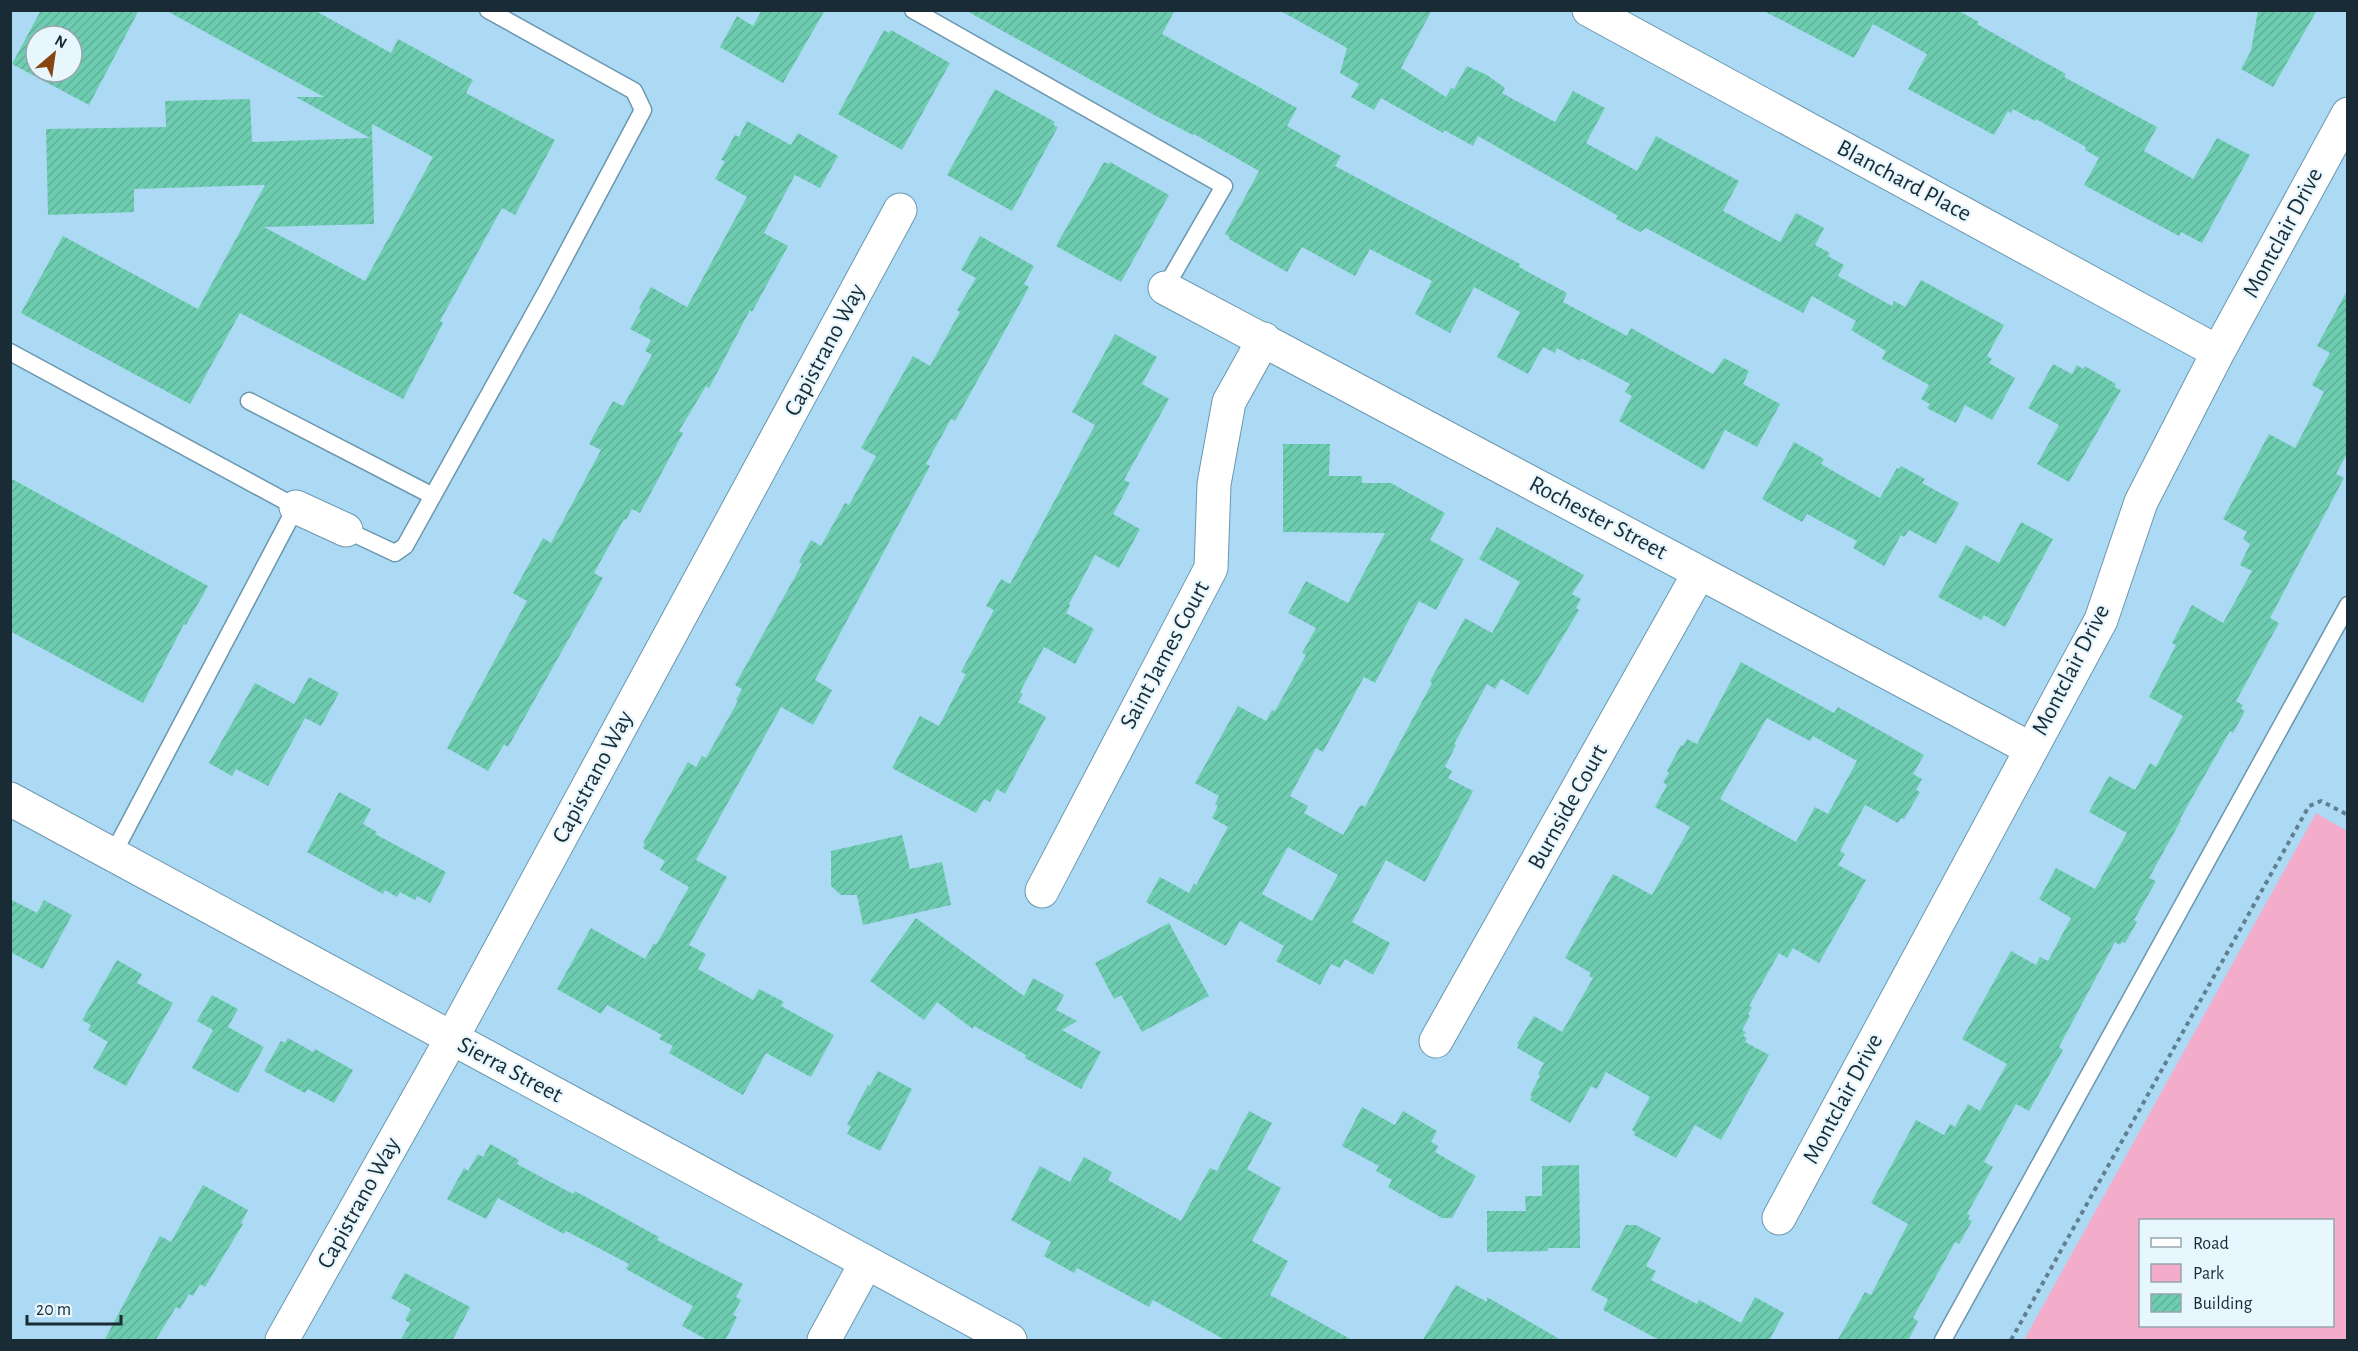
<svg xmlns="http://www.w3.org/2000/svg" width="2358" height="1351" viewBox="0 0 2358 1351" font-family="'Alegreya Sans',sans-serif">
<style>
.green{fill:#f3acca;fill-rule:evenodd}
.building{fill:url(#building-hatch);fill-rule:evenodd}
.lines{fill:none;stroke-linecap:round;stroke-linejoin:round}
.lane-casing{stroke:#6b97af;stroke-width:19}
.street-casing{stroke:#6b97af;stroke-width:35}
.secondary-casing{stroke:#6b97af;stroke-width:35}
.path{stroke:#608091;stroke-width:4;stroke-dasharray:4.5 4.5;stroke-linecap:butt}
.lane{stroke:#fff;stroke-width:16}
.street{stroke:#fff;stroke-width:33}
.secondary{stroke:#fff;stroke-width:33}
.labels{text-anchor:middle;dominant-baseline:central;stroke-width:4.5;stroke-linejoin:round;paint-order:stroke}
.street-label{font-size:24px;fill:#192c35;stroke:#e8f6fe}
</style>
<defs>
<pattern id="building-hatch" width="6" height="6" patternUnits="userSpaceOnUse" patternTransform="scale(1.5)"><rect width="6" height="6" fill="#6ecdb1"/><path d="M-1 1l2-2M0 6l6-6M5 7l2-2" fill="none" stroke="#5fb099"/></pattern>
</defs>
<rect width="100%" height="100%" fill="#acdaf4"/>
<!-- green -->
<path class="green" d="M2316 813 2347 831V1340H2024ZM2140 1220H2332V1326H2140Z"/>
<!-- building -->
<path class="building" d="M41 10H139L89 105 12 64ZM36 36H72V72H36Z
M165 10H314L391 53 398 39 473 80 466 93 555 140 515 215 502 208 440 321 443 323 403 399 240 313 190 404 21 313 63 236 198 309 265 185 134 189V212L48 215 46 129 166 127 165 101 250 99 252 142 370 138 296 97H324ZM372 124 433 157 365 281 264 227 374 224Z
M762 10H825L783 83 720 47 737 16 753 26Z
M965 10H1175L1162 34 1297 108 1287 126 1341 156 1335 166 1520 264 1519 267 1567 293 1563 302 1627 336 1631 328 1713 374 1724 358 1749 371 1743 384 1780 404 1757 447 1725 430 1704 470 1619 421 1632 396 1625 392 1630 384 1581 358 1580 361 1557 348 1555 353 1543 347 1528 374 1497 357 1520 312 1474 287 1450 333 1415 314 1432 281 1370 249 1355 276 1302 247 1287 272 1229 239 1230 237 1225 234 1259 171 1194 134 1193 135 1156 116Z
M1279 10H1432L1401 68 1446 97 1451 88 1454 89 1467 66 1487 75 1505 88 1502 93 1555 122 1573 91 1605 108 1586 143 1637 171 1656 136 1739 181 1723 211 1780 242 1796 213 1824 228 1815 245 1830 253 1828 256 1844 265 1838 276 1892 306 1894 301 1905 307 1921 280 2004 325 1987 356 1992 359 1989 363 2015 378 1992 420 1965 405 1956 423 1927 408 1930 404 1921 399 1929 385 1882 359 1886 351 1851 330 1856 321 1812 296 1803 313 1646 228 1640 232 1616 219 1618 216 1478 136 1473 146 1444 130 1443 133 1381 98 1374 110 1351 97 1359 84 1340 73 1347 48Z
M1762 10H1957L1979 22 1977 24 2066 74 2064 77 2157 127 2144 151 2193 179 2217 138 2250 155 2202 243 2181 232 2179 236 2084 185 2099 158 2085 150 2086 147 2036 119 2035 121 2013 109 2011 113 2008 111 1994 135 1908 89 1927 54 1873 24 1854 58Z
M2258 10H2317L2273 87 2241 69 2251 51Z
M884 30 889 33 891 30 950 63 902 150 838 114Z
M995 89 1055 122 1053 125 1058 127 1012 211 947 175Z
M747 121 791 145 798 133 838 156 820 188 795 175 764 233 788 246 752 312 750 310 709 388 706 386 679 431 683 433 640 513 632 509 626 520 624 519 594 573 603 578 508 747 504 744 488 771 447 748 527 601 513 593 543 538 551 543 601 450 589 444 613 401 623 406 652 355 645 351 651 340 630 329 641 310 639 308 651 287 687 307 747 197 715 179 725 161 721 160 735 135 739 137Z
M1104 162 1109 164 1110 162 1169 195 1121 282 1056 246Z
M980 236 1034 266 1024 284 1029 287 955 421 951 419 926 464 930 466 815 680 832 690 813 725 781 707 696 860 727 877 689 945 706 954 698 969 753 1000 759 989 784 1002 781 1006 834 1035 811 1077 766 1053 743 1095 669 1053 673 1046 659 1039 662 1035 607 1005 601 1014 557 989 591 928 645 959 654 943 656 945 689 887 660 870 665 861 643 848 645 844 643 843 688 762 696 767 702 756 706 758 738 701 736 700 742 689 735 685 802 564 799 562 811 540 821 546 845 503 849 505 876 456 861 448 913 356 930 366 960 312 957 310 976 278 961 270Z
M2348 289V452L2336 474 2344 478 2270 618 2279 623 2236 701 2243 705 2241 709 2245 711 2233 733 2230 731 2180 819 2181 820 2149 878 2156 881 2134 920 2137 922 2125 943 2122 942 2120 945 2115 942 2059 1047 2063 1050 2029 1111 2016 1104 1984 1162 1993 1167 1967 1214 1970 1215 1968 1219 1972 1221 1959 1244 1955 1242 1913 1318 1918 1321 1908 1341H1837L1865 1292 1871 1295 1908 1224 1871 1203 1916 1120 1944 1135 1950 1124 1955 1127 1968 1104 1980 1111 2007 1064 1962 1039 2011 951 2036 965 2040 957 2048 961 2071 918 2039 899 2056 868 2095 889 2127 833 2089 812 2109 776 2135 790 2150 763 2156 767 2183 716 2149 697 2176 645 2172 643 2192 605 2223 623 2252 571 2240 565 2250 544 2243 539 2247 532 2223 519 2269 434 2295 448 2324 392 2312 385 2330 353 2317 346Z
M1115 334 1157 357 1142 384 1169 399 1124 480 1130 483 1113 514 1140 529 1119 568 1095 555 1069 604 1070 606 1066 613 1094 629 1075 664 1044 647 1020 692 1023 694 1018 702 1046 717 1005 794 997 789 990 802 984 799 976 813 892 768 920 716 939 726 966 674 961 672 994 610 986 606 1001 579 1010 584 1095 425 1072 412Z
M2053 364 2072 374 2077 365 2083 369 2085 366 2116 384 2114 387 2121 390 2069 482 2037 464 2059 425 2028 408Z
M1794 442 1824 459 1821 464 1880 498 1897 468 1899 469 1901 466 1925 479 1922 483 1959 503 1936 544 1909 530 1904 537 1901 535 1884 566 1853 548 1857 541 1807 514 1802 522 1762 499Z
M1283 444H1330L1329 476H1362V483H1391L1445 513 1430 540 1464 559 1436 610 1419 601 1375 683 1364 677 1323 752 1316 748 1290 796 1308 806 1304 813 1343 835 1359 807 1361 805 1365 807 1432 683 1430 681 1465 618 1492 633 1520 582 1479 559 1497 527 1584 575 1572 594 1581 599 1576 608 1579 610 1528 695 1501 679 1495 689 1487 684 1454 744 1456 745 1445 767 1452 771 1448 778 1473 791 1425 882 1386 860 1352 922 1390 943 1373 975 1345 959 1340 968 1331 964 1320 985 1276 961 1284 946 1240 921 1226 946 1146 902 1160 877 1189 893 1194 884 1196 885 1228 827 1212 818 1218 806 1215 804 1219 796 1195 783 1238 706 1266 721 1272 710 1275 711 1306 655 1302 653 1316 628 1288 613 1306 581 1348 603 1385 533 1283 532ZM1288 847 1338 875 1312 921 1262 894Z
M10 478 208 586 186 625 184 624 143 703 10 631Z
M2021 522 2053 539 2005 627 1984 615 1981 620 1938 597 1966 545 1999 563Z
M1741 662 1834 713 1838 707 1924 755 1913 774 1922 779 1916 790 1920 792 1904 819 1901 818 1898 823 1865 805 1840 851 1845 854 1838 865 1866 880 1819 963 1793 948 1787 958 1779 953 1749 1006 1752 1007 1748 1014 1750 1016 1742 1030 1746 1032 1743 1036 1747 1038 1745 1042 1769 1055 1721 1140 1695 1125 1676 1158 1634 1135 1635 1132 1632 1130 1650 1097 1606 1072 1597 1089 1591 1086 1570 1123 1530 1100 1532 1096 1530 1095 1540 1076 1538 1074 1544 1063 1517 1048 1519 1045 1517 1044 1534 1016 1562 1032 1593 978 1589 976 1591 973 1565 958 1613 874 1652 895 1690 827 1655 807 1667 785 1663 782 1669 773 1667 771 1681 745 1683 746 1687 739 1697 744ZM1767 718 1810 741 1813 736 1857 761 1828 814 1815 807 1796 842 1720 799Z
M309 677 339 693 321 726 305 718 268 786 236 769 232 776 209 763 255 683 294 704Z
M339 792 371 809 363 824 377 832 375 834 446 872 430 903 417 896 415 900 400 892 397 897 385 890 383 894 307 852Z
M902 835 910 869 942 862 951 905 863 925 857 895H841L831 886V851Z
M10 899 37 913 44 900 72 915 43 969 10 952Z
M916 918 1024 996 1033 978 1064 995 1056 1010 1077 1021 1062 1030 1101 1052 1081 1089 1025 1058 1026 1055 974 1026 973 1029 937 1002 924 1020 870 981Z
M1169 923 1209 996 1142 1032 1121 995 1114 999 1095 963Z
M117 960 142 974 137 983 173 1003 126 1086 93 1068 108 1042 88 1030 91 1025 82 1020Z
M212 995 238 1009 228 1027 264 1047 238 1093 192 1068 213 1030 197 1021Z
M288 1038 313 1052 315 1049 353 1070 334 1103 308 1089 305 1093 264 1071 281 1041 285 1043Z
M878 1071 912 1089 880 1151 847 1134 851 1126 847 1125 868 1085 870 1086Z
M1362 1107 1395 1125 1403 1111 1437 1131 1431 1142 1438 1146 1435 1152 1476 1176 1452 1218H1442L1388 1187 1392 1180 1376 1171 1379 1166 1342 1146Z
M1249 1111 1272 1123 1247 1169 1281 1188 1252 1241 1288 1261 1270 1295 1354 1341H1227L1153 1300 1149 1307 1077 1268 1074 1273 1044 1256 1051 1242 1011 1220 1040 1166 1070 1182 1084 1157 1112 1172 1108 1180 1181 1221 1210 1168 1217 1171Z
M490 1144 519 1160 517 1164 573 1194 575 1191 659 1237 657 1240 743 1284 736 1297 741 1300 733 1315 737 1317 725 1341H709L682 1326 693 1306 626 1269 629 1264 566 1231 564 1234 498 1198 486 1219 447 1199 464 1168 468 1171 478 1154 483 1157Z
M1579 1165 1580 1248H1548V1251L1487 1252V1211H1526L1525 1196H1542V1166Z
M203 1185 248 1210 241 1223 243 1224 205 1287 200 1284 193 1296 189 1294 180 1309 176 1307 155 1341H104L160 1236 171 1242Z
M1626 1225H1636L1661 1238 1646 1266 1656 1271 1651 1280 1697 1304 1699 1300 1741 1323 1755 1297 1784 1313 1770 1339 1772 1341H1661L1603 1310 1608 1299 1591 1290Z
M405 1273 470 1307 452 1341H400L410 1323 405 1320 411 1309 391 1298Z
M1456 1285 1487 1302V1297L1563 1341H1422Z"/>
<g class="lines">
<!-- lane casing -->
<g class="lane-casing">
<path id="lane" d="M913 10 1224 186 1165 288
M10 352 296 507 113 854
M249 401 433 496
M346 530 395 553 405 546 546 292 643 110 634 91 488 10
M1943 1340 2348 605"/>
</g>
<!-- street casing -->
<g class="street-casing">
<path id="street" d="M1589 10 2218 352
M1165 288 2031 749
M296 507 346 530
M1042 891 1211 568 1214 484 1229 402 1264 339
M1436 1041 1699 573
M1779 1218 2101 620 2141 502 2218 352 2348 114
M282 1340 452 1038 900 210
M824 1340 866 1263"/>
</g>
<!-- secondary casing -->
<g class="secondary-casing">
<path id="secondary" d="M10 799 1010 1340"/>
</g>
<!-- path -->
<path class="path" d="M2011 1340 2309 806 2321 801 2348 815"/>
<!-- lane -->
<use href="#lane" class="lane"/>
<!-- street -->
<use href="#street" class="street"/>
<!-- secondary -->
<use href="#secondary" class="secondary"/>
</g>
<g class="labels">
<!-- street labels -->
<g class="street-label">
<text transform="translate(1904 181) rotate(28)">Blanchard Place</text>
<text transform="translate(2283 233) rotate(-62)">Montclair Drive</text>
<text transform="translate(825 350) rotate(-62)">Capistrano Way</text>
<text transform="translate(1598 518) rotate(28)">Rochester Street</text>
<text transform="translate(1165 655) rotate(-62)">Saint James Court</text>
<text transform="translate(2071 670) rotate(-63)">Montclair Drive</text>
<text transform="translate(593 777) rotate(-62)">Capistrano Way</text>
<text transform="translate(1568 807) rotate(-61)">Burnside Court</text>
<text transform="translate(510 1070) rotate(28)">Sierra Street</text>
<text transform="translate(1843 1099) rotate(-62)">Montclair Drive</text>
<text transform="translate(359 1203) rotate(-61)">Capistrano Way</text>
</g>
</g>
<!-- border -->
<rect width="2358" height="1351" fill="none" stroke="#192c35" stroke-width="24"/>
<!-- legend -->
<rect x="2139" y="1219" width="195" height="108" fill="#e8f6fe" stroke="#95a5ae" stroke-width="1.5"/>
<rect x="2151" y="1238" width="30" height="9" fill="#ffffff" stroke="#95a5ae" stroke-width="1.5"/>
<text x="2193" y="1249" font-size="18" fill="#192c35">Road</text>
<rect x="2151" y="1264" width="30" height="18" fill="#f3acca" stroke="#95a5ae" stroke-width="1.5"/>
<text x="2193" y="1279" font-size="18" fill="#192c35">Park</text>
<rect x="2151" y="1294" width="30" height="18" fill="url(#building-hatch)" stroke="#95a5ae" stroke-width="1.5"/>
<text x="2193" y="1309" font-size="18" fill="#192c35">Building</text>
<!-- north arrow -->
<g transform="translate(54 54) rotate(29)"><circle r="28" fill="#e8f6fe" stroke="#95a5ae" stroke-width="1.5"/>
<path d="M0-4.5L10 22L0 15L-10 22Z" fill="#874512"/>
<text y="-9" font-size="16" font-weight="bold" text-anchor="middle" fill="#192c35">N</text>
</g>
<!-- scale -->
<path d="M27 1315v9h94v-9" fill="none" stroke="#192c35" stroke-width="3"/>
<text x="36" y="1315" font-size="18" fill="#192c35" stroke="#e8f6fe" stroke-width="4.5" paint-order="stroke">20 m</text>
</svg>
